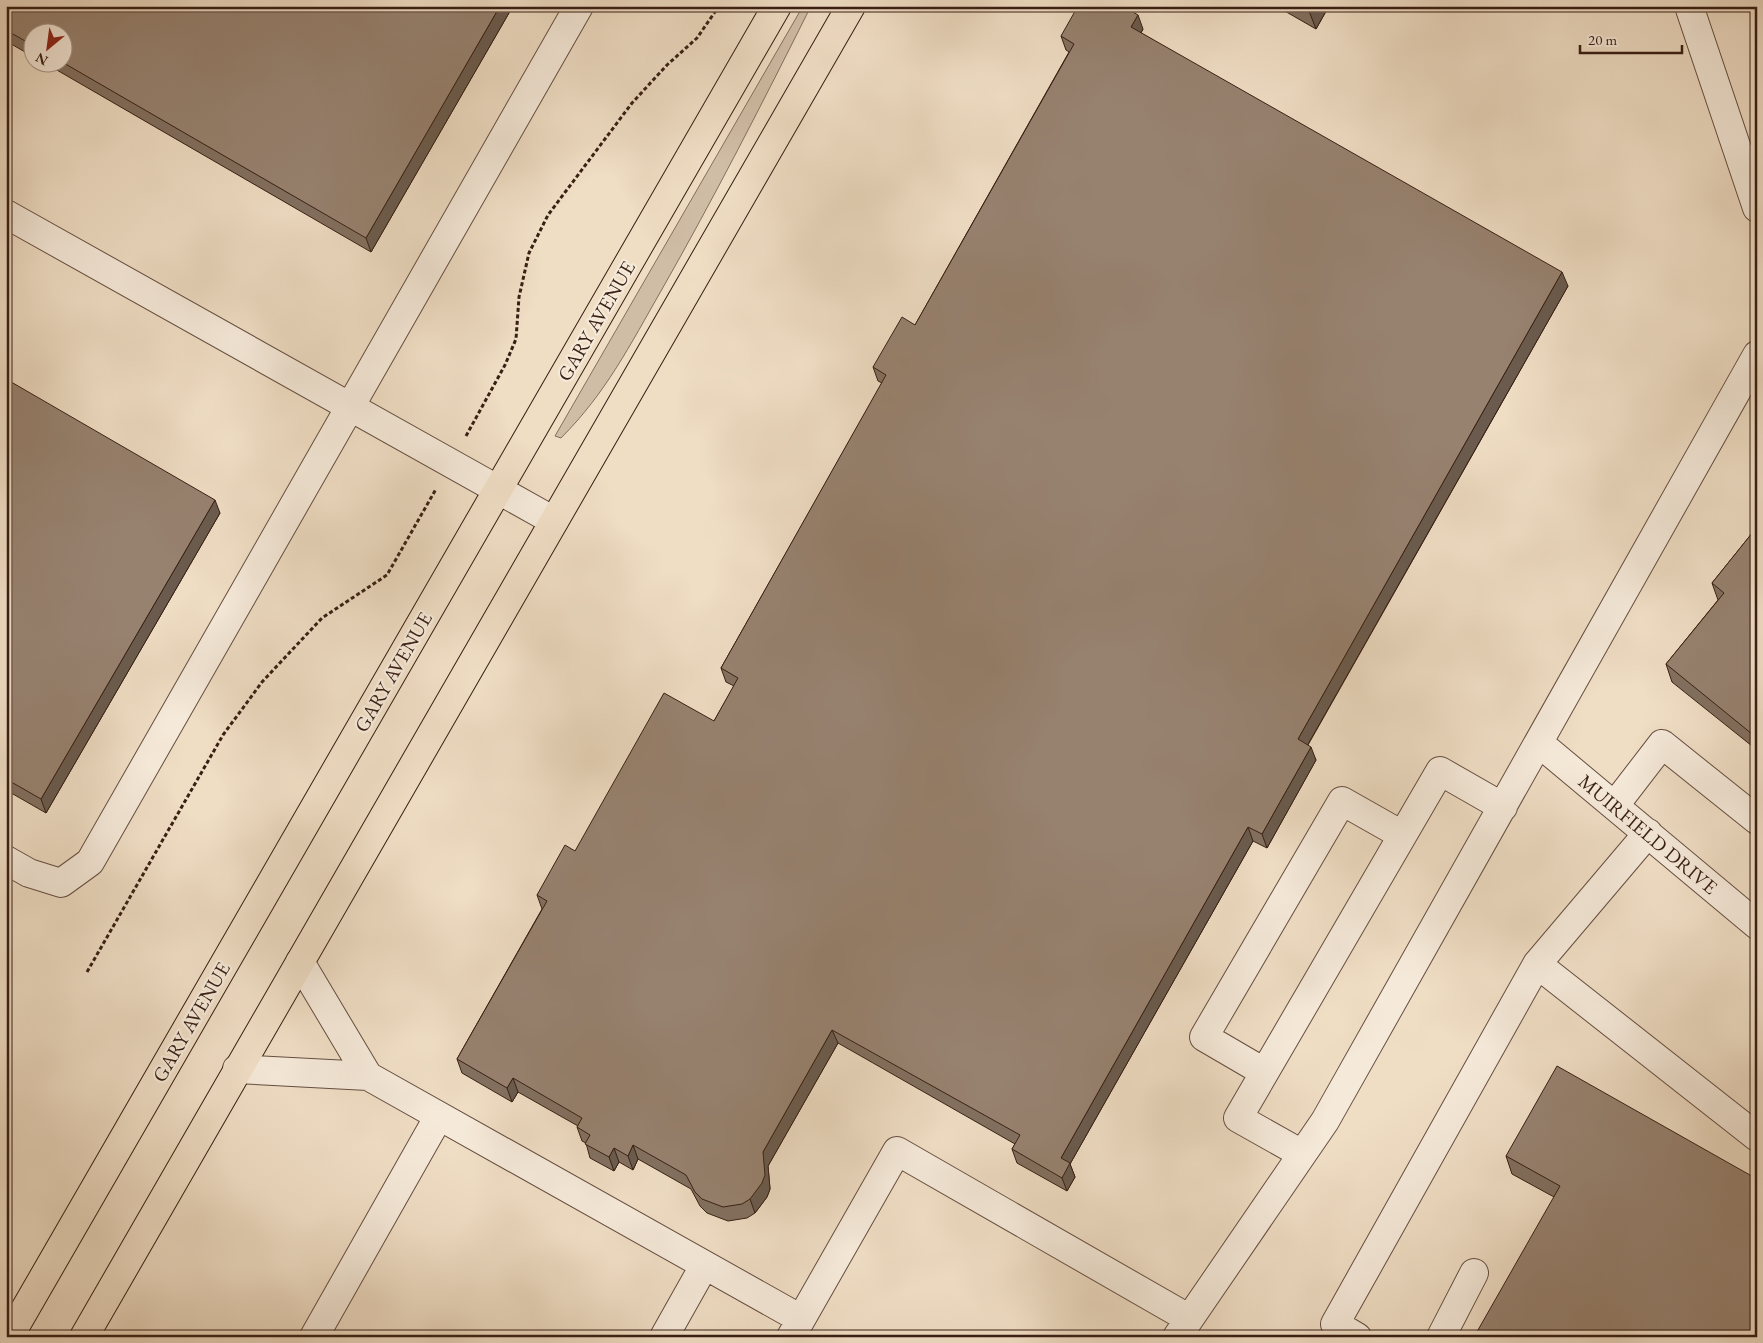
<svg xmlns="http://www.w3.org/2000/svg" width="1763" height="1343" viewBox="0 0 1763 1343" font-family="'EB Garamond',serif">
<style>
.green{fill:#d0bda6;stroke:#846e5d}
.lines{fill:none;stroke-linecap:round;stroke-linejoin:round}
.minor-casing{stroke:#664e40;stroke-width:30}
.major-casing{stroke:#381f14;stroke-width:30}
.path{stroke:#381f14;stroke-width:3;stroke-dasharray:4 2.5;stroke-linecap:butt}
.minor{stroke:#f5e9d9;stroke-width:28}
.major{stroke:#efddc4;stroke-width:28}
.wall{fill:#827060;stroke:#381f14}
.shaded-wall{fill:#6a5b4e;stroke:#381f14}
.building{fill:#978270;stroke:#381f14}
.labels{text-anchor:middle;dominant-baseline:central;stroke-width:4.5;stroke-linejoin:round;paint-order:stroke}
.street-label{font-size:20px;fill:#381f14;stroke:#f5e9d9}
</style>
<rect width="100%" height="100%" fill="#efddc4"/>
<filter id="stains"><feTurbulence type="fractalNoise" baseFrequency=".004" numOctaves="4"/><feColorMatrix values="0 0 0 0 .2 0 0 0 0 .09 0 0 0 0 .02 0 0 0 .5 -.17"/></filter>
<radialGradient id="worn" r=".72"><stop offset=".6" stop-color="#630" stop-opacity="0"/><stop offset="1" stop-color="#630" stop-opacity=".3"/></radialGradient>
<!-- green -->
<path class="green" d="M803 6H811C763 102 714 198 661 291 630 345 606 393 561 438L555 436Z"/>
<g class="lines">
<!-- minor casing -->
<g class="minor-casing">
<path id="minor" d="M1689 6 1757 208
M6 214 554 521
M1539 743 1757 925
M1615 805 1662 744 1757 820
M1648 833 1537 964 1757 1137
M6 860 29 873 61 883 90 862 579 6
M300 962 368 1076
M237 1069 368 1076 801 1319
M1264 1072 1204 1037 1342 801 1402 835
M1302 1154 1238 1118 1440 771 1503 807
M314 1337 439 1116
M664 1337 704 1266
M791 1337 897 1151 1188 1318
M1177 1337 1325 1121 1757 355
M1357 1337 1335 1324 1537 964
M1441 1337 1474 1273"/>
</g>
<!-- major casing -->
<g class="major-casing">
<path id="major" d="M9 1337 777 6
M84 1337 851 6"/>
</g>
<!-- path -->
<path class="path" d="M466 436 505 365 516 339 519 297 529 253 548 215 632 103 667 65 697 38 719 6
M87 972 223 735 262 682 322 618 387 575 436 489"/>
<!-- minor -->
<use href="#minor" class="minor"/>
<!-- major -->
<use href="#major" class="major"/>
</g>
<!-- wall -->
<path class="wall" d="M6 6H513L371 252 43 62H62L32 32V56L6 41Z
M1276 6H1329L1316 29Z
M1143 29 1141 33 1568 286 1308 745 1316 760 1267 848 1253 841 1070 1164 1075 1177 1067 1191 1017 1163 1012 1149 1015 1144 838 1043 768 1166 770 1189 767 1197 755 1213 747 1218 728 1221 707 1213 700 1206 691 1189 638 1159 633 1170 619 1162 614 1171 590 1158 586 1143 582 1141 577 1127 578 1126 518 1092 512 1102 462 1073 457 1059 542 909 537 895 575 851 714 721 734 686 726 682 721 668 882 383 878 381 873 367 915 325 1069 52 1066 50 1061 36Z
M6 379 220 513 46 813 6 790Z
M1757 527V750L1672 682 1666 664 1718 600 1712 583Z
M1506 1156 1757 1179 1554 1197 1512 1174Z"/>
<!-- shaded-wall -->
<path class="shaded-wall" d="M500 6H513L371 252 366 238Z
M1312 6H1329L1316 29 1309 11Z
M1138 15 1143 29 1136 41 1131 27Z
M1562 272 1568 286 1303 753 1298 739Z
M215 500 220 513 46 813 41 799Z
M1311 747 1316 760 1267 848 1262 834Z
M1248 827 1253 841 1070 1164 1075 1177 1067 1191 1062 1178 1061 1158Z
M832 1030 838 1043 768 1166 770 1189 767 1197 755 1213 750 1199 763 1152Z
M513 1078 518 1092 512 1102 507 1088Z
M633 1145 638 1159 633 1170 628 1156Z
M614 1148 619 1162 614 1171 609 1157Z"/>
<!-- building -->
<path class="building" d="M6 6H500L366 238 62 62V32H32V45L6 30Z
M1078 6H1123L1138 15 1131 27 1562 272 1298 739 1311 747 1262 834 1248 827 1061 1158 1070 1163 1062 1178 1012 1149 1020 1135 832 1030 763 1152 765 1175 762 1183 750 1199 742 1204 723 1207 702 1199 695 1192 686 1175 633 1145 628 1156 614 1148 609 1157 585 1144 590 1135 577 1127 582 1118 513 1078 507 1088 457 1059 547 901 537 895 565 845 575 851 664 693 714 721 738 678 721 668 886 375 873 367 902 317 915 325 1074 44 1061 36Z
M1300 6H1312L1309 11Z
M6 379 215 500 41 799 6 779Z
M1757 527V738L1666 664 1724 593 1712 583Z
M1557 1066 1757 1179V1337H1474L1560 1186 1506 1156Z"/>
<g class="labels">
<!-- street labels -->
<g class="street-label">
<text transform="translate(596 321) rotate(-60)">GARY AVENUE</text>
<text transform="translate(393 672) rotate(-60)">GARY AVENUE</text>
<text transform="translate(1648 834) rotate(40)">MUIRFIELD DRIVE</text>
<text transform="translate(191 1022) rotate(-60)">GARY AVENUE</text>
</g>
</g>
<!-- margin -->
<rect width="1763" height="1343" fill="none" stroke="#efddc4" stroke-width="25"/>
<rect x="8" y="8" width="1748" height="1328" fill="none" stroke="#381f14" stroke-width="2.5"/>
<rect x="12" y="12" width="1738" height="1318" fill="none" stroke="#381f14"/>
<!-- north arrow -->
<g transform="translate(48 48) rotate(209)"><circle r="24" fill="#f5e9d9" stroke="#a9988a"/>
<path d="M0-4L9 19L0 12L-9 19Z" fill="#8f2418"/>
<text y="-8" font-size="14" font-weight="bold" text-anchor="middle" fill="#381f14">N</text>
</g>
<!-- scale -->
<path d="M1580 45v8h102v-8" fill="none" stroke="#381f14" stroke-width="2.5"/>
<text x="1588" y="45" font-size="15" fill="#381f14" stroke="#f5e9d9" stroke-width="4" paint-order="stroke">20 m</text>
<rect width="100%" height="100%" filter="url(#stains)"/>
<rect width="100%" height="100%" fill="url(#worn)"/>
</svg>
